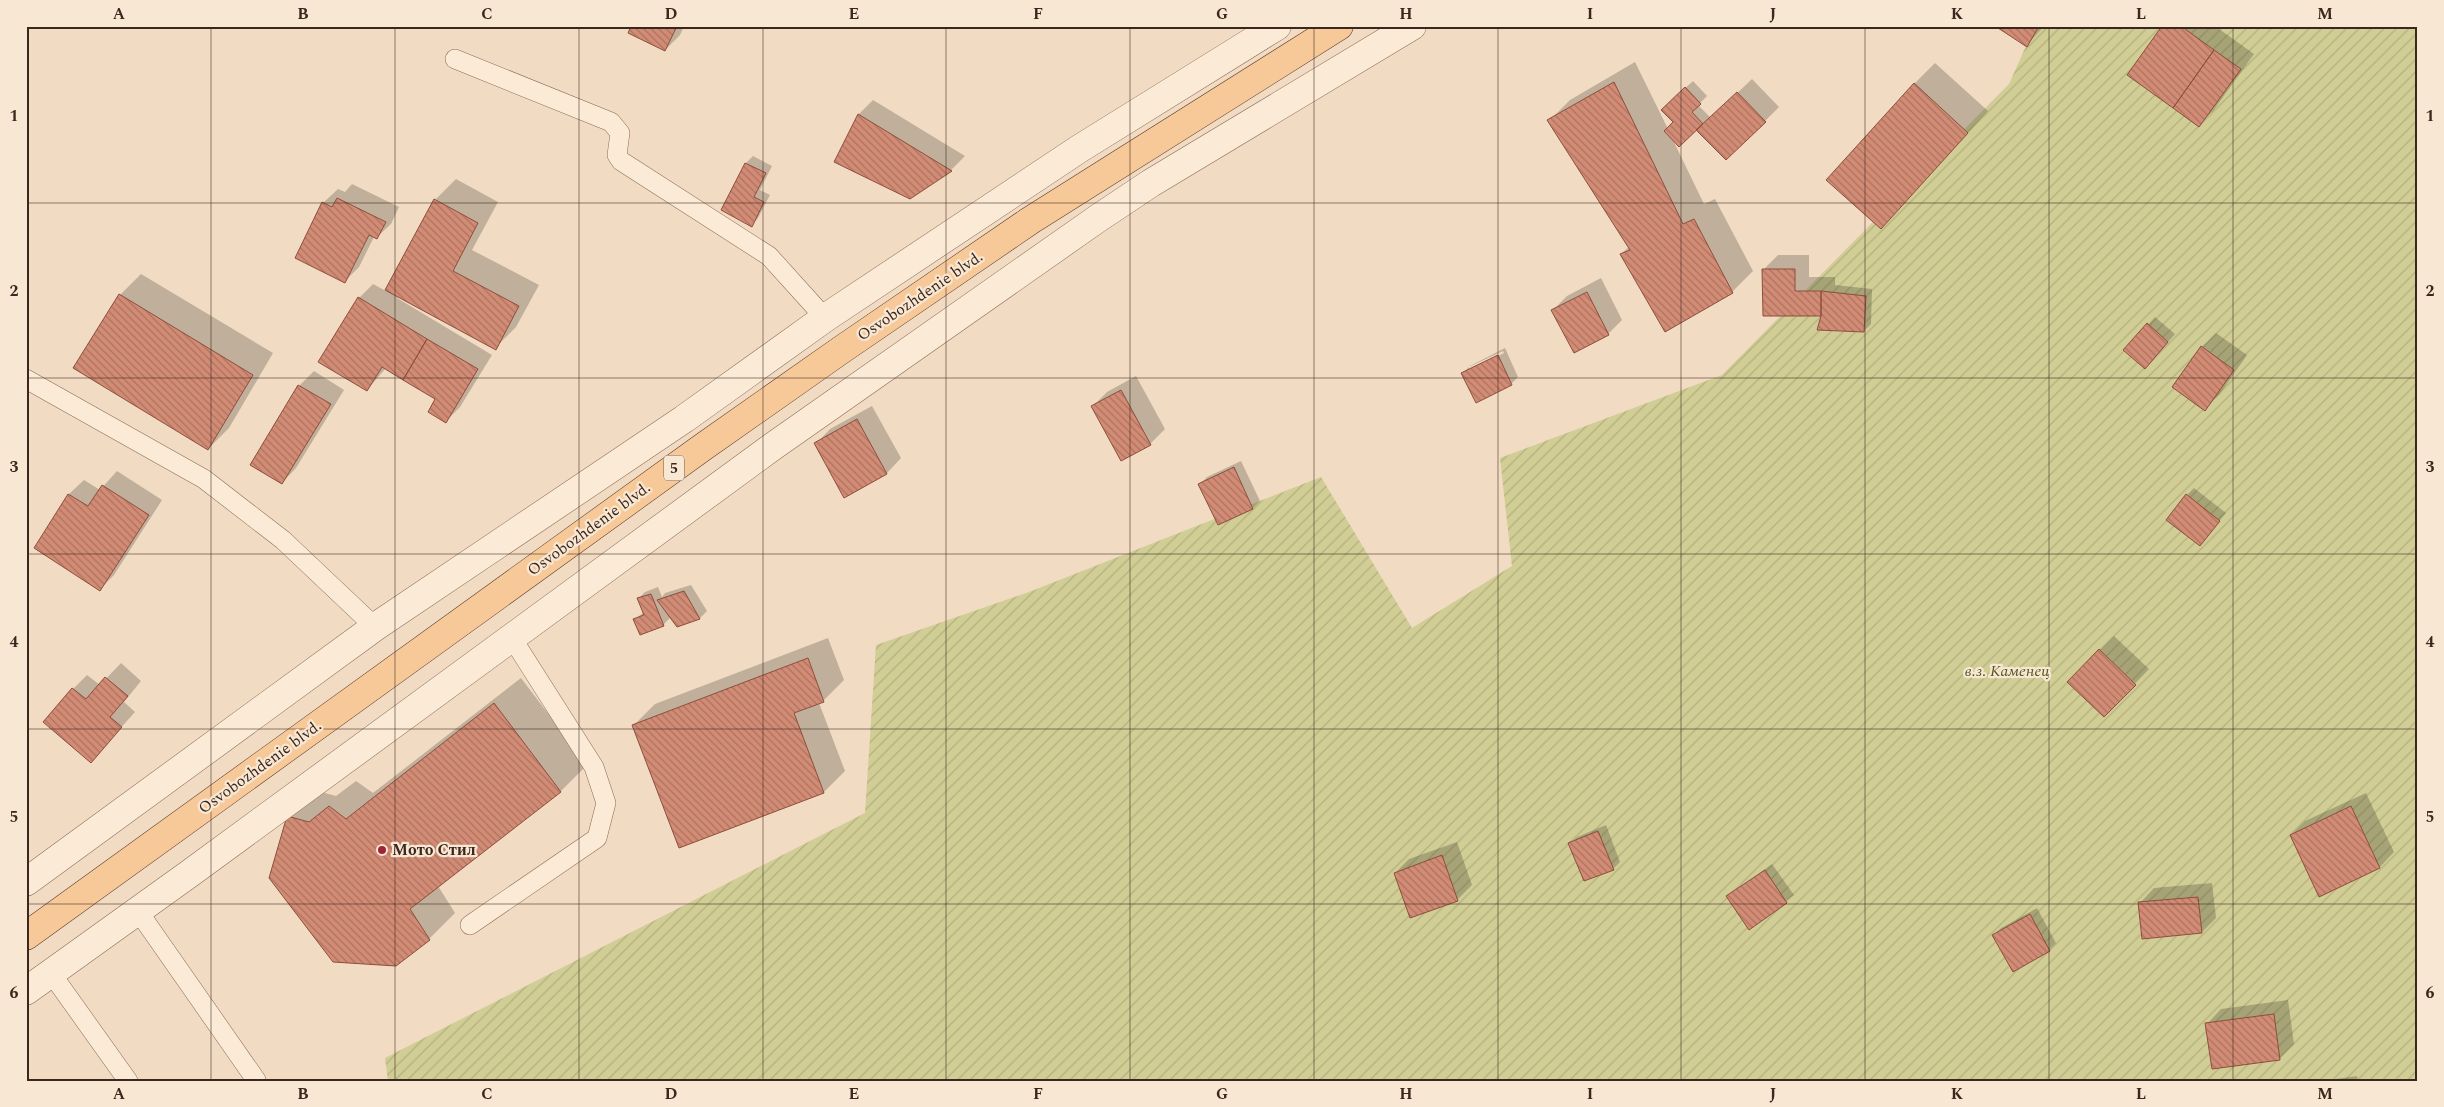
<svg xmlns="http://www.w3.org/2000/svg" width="2444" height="1107" viewBox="0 0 2444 1107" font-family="Spectral,serif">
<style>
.garden{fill:url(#garden-furrows)}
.shadow{fill:#0003;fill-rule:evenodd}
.building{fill:url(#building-back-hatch);stroke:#8d4e3c}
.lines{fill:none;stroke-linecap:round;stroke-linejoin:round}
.lane-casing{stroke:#8c6b58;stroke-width:20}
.street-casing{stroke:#8c6b58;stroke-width:29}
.primary-casing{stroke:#5a3a2c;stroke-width:29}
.lane{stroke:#fbead6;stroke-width:19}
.street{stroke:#fbead6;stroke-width:28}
.primary{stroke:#f7c998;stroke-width:28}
.grid{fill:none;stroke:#3b271d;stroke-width:1;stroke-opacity:0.55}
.poi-dot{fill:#a02339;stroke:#f8e7d2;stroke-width:2}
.labels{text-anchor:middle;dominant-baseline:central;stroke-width:4.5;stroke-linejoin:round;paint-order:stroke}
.shield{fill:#f8e7d2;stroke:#746153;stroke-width:1}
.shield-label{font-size:15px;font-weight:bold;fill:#3b271d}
.street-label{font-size:16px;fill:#3b271d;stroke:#f8e7d2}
.park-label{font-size:16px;font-style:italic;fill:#555922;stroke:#f8e7d2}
.poi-label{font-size:16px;font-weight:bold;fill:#3b271d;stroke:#f8e7d2;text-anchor:start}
.neatline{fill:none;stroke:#3b271d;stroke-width:2}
.grid-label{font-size:16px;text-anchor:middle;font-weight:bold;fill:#3b271d}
</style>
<defs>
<pattern id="garden-furrows" width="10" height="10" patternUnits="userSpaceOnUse" patternTransform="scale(1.25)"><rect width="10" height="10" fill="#d0cd95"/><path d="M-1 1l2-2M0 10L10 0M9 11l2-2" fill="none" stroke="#b4b080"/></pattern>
<pattern id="building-back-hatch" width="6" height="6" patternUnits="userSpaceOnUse" patternTransform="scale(1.25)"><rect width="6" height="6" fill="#d28c75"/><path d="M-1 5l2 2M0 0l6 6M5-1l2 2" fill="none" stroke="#ac725f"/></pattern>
</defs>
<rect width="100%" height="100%" fill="#f1dbc2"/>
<!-- garden -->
<path class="garden" d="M2035 26H2418V1081H388L385 1058 865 813 876 645 1029 592 1321 477 1412 628 1512 566 1500 458 1722 375 2009 84Z"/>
<!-- shadow -->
<path class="shadow" d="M633 26H684L680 35 665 50Z
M1996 26H2044L2027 45Z
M2164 26H2215L2254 54 2213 111 2198 125Z
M1635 62 1668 129 1674 122 1669 103 1693 81 1707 96 1698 105 1711 118 1752 79 1779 107 1765 121 1697 128 1672 138 1704 204 1715 199 1753 271 1732 292 1666 330 1621 254 1630 246 1549 121 1570 100Z
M1935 63 1988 111 1880 228 1914 84Z
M873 100 965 156 951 170 910 197 836 162 859 114Z
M753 156 772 166 760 190 770 195 758 218 751 225 722 210 746 163Z
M456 179 498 202 472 250 539 285 516 327 495 348 398 296 397 298 492 355 460 407 446 421 437 399 386 368 367 390 359 298 373 284 386 291 435 200Z
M352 184 399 207 391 224 376 238 374 237 359 267 344 282 323 203 338 189 345 192Z
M1778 255H1809V277H1835V285L1872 289 1871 324 1864 331 1822 315 1764 269Z
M141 274 273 353 229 428 208 449 75 367 120 295Z
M1601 278 1622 320 1608 334 1553 310 1567 296Z
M2155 317 2175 334 2152 361 2125 350Z
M2216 333 2247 355 2219 395 2204 409 2202 347Z
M1505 348 1518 377 1511 384 1463 373 1470 366ZM1503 351 1504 353 1469 370V367Z
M314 371 344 390 296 468 282 483 251 464 299 386Z
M1136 376 1165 429 1150 444 1122 459 1093 406 1107 392Z
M872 406 901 458 887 473 845 496 816 444 830 429Z
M1241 461 1260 501 1253 508 1200 484 1207 477Z
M117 471 162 500 114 575 100 589 35 547 69 494 84 480 100 490Z
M2194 488 2226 513 2200 544 2187 495Z
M691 585 707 611 700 618 678 625 671 617 663 625 634 620 644 612 638 599 645 592 658 587 662 597 665 593Z
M2114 636 2149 669 2104 716 2069 682Z
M828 638 844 680 823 701 819 703 845 771 824 792 680 846 634 725 655 704Z
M121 663 141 681 124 702 135 712 91 761 73 689 87 675 100 685Z
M521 678 587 765 561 791 438 886 455 913 429 939 288 817 314 790 336 796 356 781 373 793Z
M2366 793 2394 852 2380 867 2319 895 2291 835 2305 821Z
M1606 825 1620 862 1613 869 1570 844 1577 837Z
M1457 842 1472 885 1458 899 1411 917 1395 873 1409 859Z
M1772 864 1794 895 1749 928 1728 896Z
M2212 883 2216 918 2202 932 2143 938 2140 903 2154 888Z
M2037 908 2056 943 2049 950 1994 935 2001 928Z
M2288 1000 2294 1044 2280 1058 2207 1024 2221 1009Z
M2357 1076 2358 1081H2321Z"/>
<!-- building -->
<path class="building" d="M631 26H677L665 51 628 33Z
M1995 26H2039L2027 47Z
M2162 26H2181L2214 50 2173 108 2127 75Z
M2214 50 2241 69 2199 127 2173 108Z
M1614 82 1683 224 1694 219 1733 293 1665 332 1620 254 1630 250 1547 120Z
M1914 83 1968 133 1881 229 1826 180Z
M1685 87 1701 104 1692 112 1703 124 1679 147 1664 131 1673 122 1661 110Z
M1737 92 1766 122 1726 160 1696 130Z
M858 114 952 171 910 199 834 162Z
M745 163 766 173 754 197 764 202 752 227 721 210Z
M337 198 386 222 377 239 369 235 345 283 295 258 322 202 332 207Z
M434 199 478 223 453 271 519 306 496 350 385 290Z
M1762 269H1795V291H1821V316H1763Z
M1821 291 1866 296 1864 332 1817 330 1821 316Z
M1587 292 1609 335 1574 353 1551 310Z
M119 294 253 375 208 450 73 368Z
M358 297 427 339 403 380 382 367 367 391 318 362Z
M2147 323 2168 342 2145 369 2123 350Z
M427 339 478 369 446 423 428 412 435 399 403 380Z
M2201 346 2234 370 2205 411 2172 387Z
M1498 355 1512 385 1476 403 1461 373Z
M298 385 331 404 282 484 250 465Z
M1121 390 1151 445 1121 461 1091 406Z
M857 419 887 474 844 498 814 443Z
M1234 467 1253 509 1218 525 1198 484Z
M102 485 149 515 100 591 34 548 68 494 88 506Z
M2186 494 2220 521 2200 546 2166 520Z
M684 591 700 619 677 627 657 600Z
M651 594 664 626 640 635 633 619 644 615 637 598Z
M2099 649 2136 685 2104 717 2067 682Z
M808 658 824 702 794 713 824 793 679 848 632 725Z
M105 677 128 696 110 717 122 727 91 763 43 722 72 688 86 699Z
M494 703 561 792 410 909 430 940 396 966 333 962 269 878 287 816 309 822 329 806 346 819Z
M2351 806 2380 868 2319 897 2290 835Z
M1598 831 1614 870 1584 881 1568 843Z
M1442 855 1458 901 1410 918 1394 873Z
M1765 870 1787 903 1749 930 1726 896Z
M2198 897 2202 933 2142 939 2138 902Z
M2030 914 2050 951 2013 972 1992 935Z
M2274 1014 2280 1060 2212 1069 2205 1023Z"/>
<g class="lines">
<!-- lane casing -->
<g class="lane-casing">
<path id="lane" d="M455 59 611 122 620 133 617 155 621 161 769 256 825 318
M26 379 204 479 283 540 375 627
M138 911 256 1080
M470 925 597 838 606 803 594 767 512 638
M51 973 128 1081"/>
</g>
<!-- street casing -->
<g class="street-casing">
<path id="street" d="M26 882 375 627 684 419 825 318 1079 149 1277 26
M26 991 189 874 772 447 1097 219 1151 183 1412 26"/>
</g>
<!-- primary casing -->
<g class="primary-casing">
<path id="primary" d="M26 936 703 447 841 350 1031 220 1339 26"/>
</g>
<!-- lane -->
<use href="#lane" class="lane"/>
<!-- street -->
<use href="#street" class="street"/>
<!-- primary -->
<use href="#primary" class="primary"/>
</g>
<!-- grid -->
<path class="grid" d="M211 26V1081M395 26V1081M579 26V1081M763 26V1081M946 26V1081M1130 26V1081M1314 26V1081M1498 26V1081M1681 26V1081M1865 26V1081M2049 26V1081M2233 26V1081M26 203H2418M26 378H2418M26 554H2418M26 729H2418M26 904H2418"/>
<!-- markers -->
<circle class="poi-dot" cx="382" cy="850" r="5"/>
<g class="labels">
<!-- shield labels -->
<rect class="shield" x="664" y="455.5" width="20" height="25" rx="4"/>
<g class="shield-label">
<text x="674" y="468">5</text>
</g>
<!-- street labels -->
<g class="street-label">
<text transform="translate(920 296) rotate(-34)">Osvobozhdenie blvd.</text>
<text transform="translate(589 529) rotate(-36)">Osvobozhdenie blvd.</text>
<text transform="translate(260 767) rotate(-36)">Osvobozhdenie blvd.</text>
</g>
<!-- park labels -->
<g class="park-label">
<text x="2007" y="671">в.з. Каменец</text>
</g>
<!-- poi labels -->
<g class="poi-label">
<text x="392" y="850">Мото Стил</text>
</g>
</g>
<!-- border -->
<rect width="2444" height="1107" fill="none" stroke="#f8e7d2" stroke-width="55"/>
<rect x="28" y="28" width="2388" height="1052" class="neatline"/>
<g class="grid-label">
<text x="119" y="19">A</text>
<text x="303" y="19">B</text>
<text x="487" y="19">C</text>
<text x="671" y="19">D</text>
<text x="854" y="19">E</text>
<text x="1038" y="19">F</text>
<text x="1222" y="19">G</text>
<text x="1406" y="19">H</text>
<text x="1590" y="19">I</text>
<text x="1773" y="19">J</text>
<text x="1957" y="19">K</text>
<text x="2141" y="19">L</text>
<text x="2325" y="19">M</text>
<text x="14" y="121">1</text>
<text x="2430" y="121">1</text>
<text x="14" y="296">2</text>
<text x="2430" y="296">2</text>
<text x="14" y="472">3</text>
<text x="2430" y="472">3</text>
<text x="14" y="647">4</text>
<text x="2430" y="647">4</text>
<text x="14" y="822">5</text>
<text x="2430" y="822">5</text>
<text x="14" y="998">6</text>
<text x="2430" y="998">6</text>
<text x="119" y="1099">A</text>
<text x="303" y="1099">B</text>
<text x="487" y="1099">C</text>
<text x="671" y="1099">D</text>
<text x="854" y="1099">E</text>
<text x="1038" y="1099">F</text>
<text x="1222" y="1099">G</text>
<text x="1406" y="1099">H</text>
<text x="1590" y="1099">I</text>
<text x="1773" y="1099">J</text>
<text x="1957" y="1099">K</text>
<text x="2141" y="1099">L</text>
<text x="2325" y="1099">M</text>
</g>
</svg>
